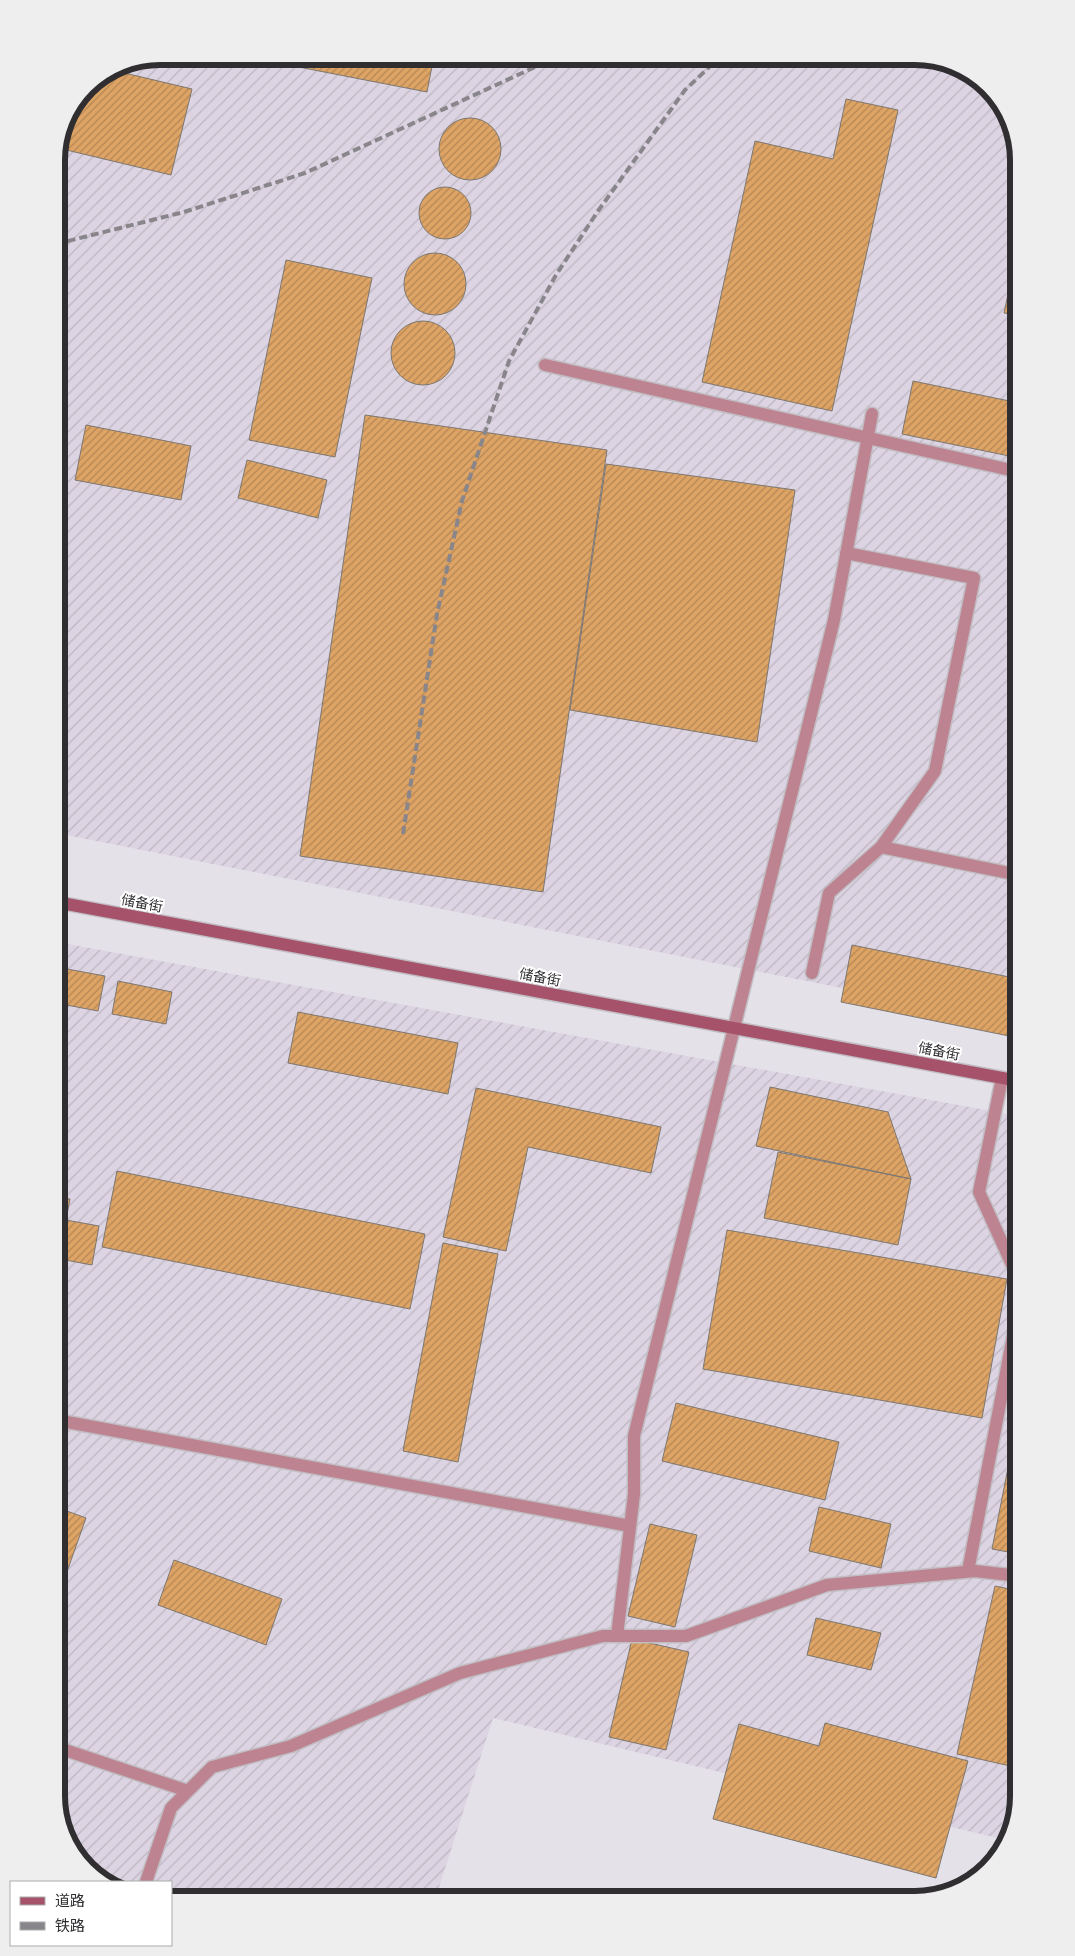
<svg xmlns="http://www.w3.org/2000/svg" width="1075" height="1956" viewBox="0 0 1075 1956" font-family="Mulish,'Noto Sans SC',sans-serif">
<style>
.industrial{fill:url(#industrial-furrows)}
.building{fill:url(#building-hatch);stroke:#7c7771}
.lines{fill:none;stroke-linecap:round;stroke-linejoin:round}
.lane-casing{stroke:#c1bdc3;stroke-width:15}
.secondary-casing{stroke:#c1bdc3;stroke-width:15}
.lane{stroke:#bd8391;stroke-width:12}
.secondary{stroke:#a5526a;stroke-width:12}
.rail{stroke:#89868b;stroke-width:4;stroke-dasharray:8 4;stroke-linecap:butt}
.labels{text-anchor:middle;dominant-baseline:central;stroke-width:4;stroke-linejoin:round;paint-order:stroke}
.street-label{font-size:14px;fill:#302e31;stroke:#fff}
.rim{fill:none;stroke:#302e31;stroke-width:6}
</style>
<defs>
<pattern id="industrial-furrows" width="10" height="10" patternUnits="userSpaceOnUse" patternTransform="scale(1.25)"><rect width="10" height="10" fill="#dcd4e2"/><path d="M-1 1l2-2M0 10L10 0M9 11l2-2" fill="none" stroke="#bdb6c2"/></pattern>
<pattern id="building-hatch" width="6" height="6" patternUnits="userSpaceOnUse" patternTransform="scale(1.25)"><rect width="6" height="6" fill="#dea465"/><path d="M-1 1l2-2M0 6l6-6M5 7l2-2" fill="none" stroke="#b48654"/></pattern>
</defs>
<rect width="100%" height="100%" fill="#e5e1e8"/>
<!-- industrial -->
<path class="industrial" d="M160 56H923L973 74 1011 120 1019 160V1023L56 833V153L64 120 87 86 120 64Z
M56 942 1019 1116V1797L1006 1840 493 1718 435 1900H171V1882H102L64 1836 56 1796Z"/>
<!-- building -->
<path class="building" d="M242 56H434L427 92Z
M112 70 192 89 171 175 58 148 64 120 87 86Z
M846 99 898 110 832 411 702 382 755 141 833 159Z
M439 149a31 31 0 1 1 62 0a31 31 0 1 1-62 0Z
M419 213a26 26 0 1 1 52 0a26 26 0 1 1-52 0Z
M1019 243V315L1004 313Z
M404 284a31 31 0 1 1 62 0a31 31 0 1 1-62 0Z
M286 260 372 278 335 457 249 440Z
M391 353a32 32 0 1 1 64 0a32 32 0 1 1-64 0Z
M913 381 1019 403V458L902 434Z
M365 415 607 450 543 892 300 856Z
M86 425 191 446 181 500 75 480Z
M247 460 327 480 318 518 238 498Z
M606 464 795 490 757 742 570 710Z
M852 945 1019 979V1038L841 1002Z
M56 967 105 976 98 1011 56 1003Z
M118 981 172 992 166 1024 112 1014Z
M298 1012 458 1043 448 1094 288 1063Z
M770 1087 888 1112 911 1179 756 1146Z
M476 1088 661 1127 651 1173 528 1147 506 1251 443 1237Z
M778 1152 911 1179 898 1245 764 1218Z
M117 1171 425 1234 410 1309 102 1247Z
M56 1197 70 1199 66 1220 99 1226 92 1265 60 1259 56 1276Z
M1019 1210V1254L1011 1253Z
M727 1230 1007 1279 982 1418 703 1369Z
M443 1243 498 1254 458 1462 403 1451Z
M676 1403 839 1442 825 1500 662 1461Z
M1019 1412V1554L992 1549Z
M56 1507 86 1518 58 1597H56Z
M819 1507 891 1524 881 1568 809 1551Z
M650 1524 697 1535 675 1627 628 1616Z
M174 1560 282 1599 266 1645 158 1605Z
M995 1586 1019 1591V1768L957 1754Z
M816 1618 881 1633 871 1670 807 1655Z
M632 1639 689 1652 666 1750 609 1737Z
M825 1723 968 1761 936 1878 713 1819 739 1724 819 1746Z"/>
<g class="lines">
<!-- lane casing -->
<g class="lane-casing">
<path id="lane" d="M545 365 1019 472
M846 553 974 578 935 771 881 847
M812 973 829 893 881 847 1019 875
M1002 1078 979 1192 1019 1280
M56 1420 630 1526
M968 1571 1019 1305
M617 1636 634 1494V1436L834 620 872 414
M56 1747 188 1791
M146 1882 171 1808 212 1767 291 1746 460 1673 603 1636H686L827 1585 975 1571 1019 1576"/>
</g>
<!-- secondary casing -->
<g class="secondary-casing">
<path id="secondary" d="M56 902 1019 1081"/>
</g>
<!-- lane -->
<use href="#lane" class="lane"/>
<!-- secondary -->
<use href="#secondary" class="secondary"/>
<!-- rail -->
<path class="rail" d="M56 244 184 212 305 173 559 56
M403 834 437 614 462 501 509 361 556 275 598 211 685 90 721 56"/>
</g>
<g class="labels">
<!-- street labels -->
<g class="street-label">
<text transform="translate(142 903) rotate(11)">储备街</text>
<text transform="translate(540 977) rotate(11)">储备街</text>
<text transform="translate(939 1051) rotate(11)">储备街</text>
</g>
</g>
<!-- crop -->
<path d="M0 0H1075V1956H0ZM160 65H915A95 95 0 0 1 1010 160V1796A95 95 0 0 1 915 1891H160A95 95 0 0 1 65 1796V160A95 95 0 0 1 160 65Z" fill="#eeeeef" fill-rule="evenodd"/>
<path class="rim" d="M160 65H915A95 95 0 0 1 1010 160V1796A95 95 0 0 1 915 1891H160A95 95 0 0 1 65 1796V160A95 95 0 0 1 160 65Z"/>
<!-- legend -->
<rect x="10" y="1881" width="162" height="65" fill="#ffffff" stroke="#acabad"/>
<rect x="20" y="1897" width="25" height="8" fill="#a5526a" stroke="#acabad"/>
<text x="55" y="1906" font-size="15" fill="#302e31">道路</text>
<rect x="20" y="1922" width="25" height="8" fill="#89868b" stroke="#acabad"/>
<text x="55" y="1931" font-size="15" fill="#302e31">铁路</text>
</svg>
